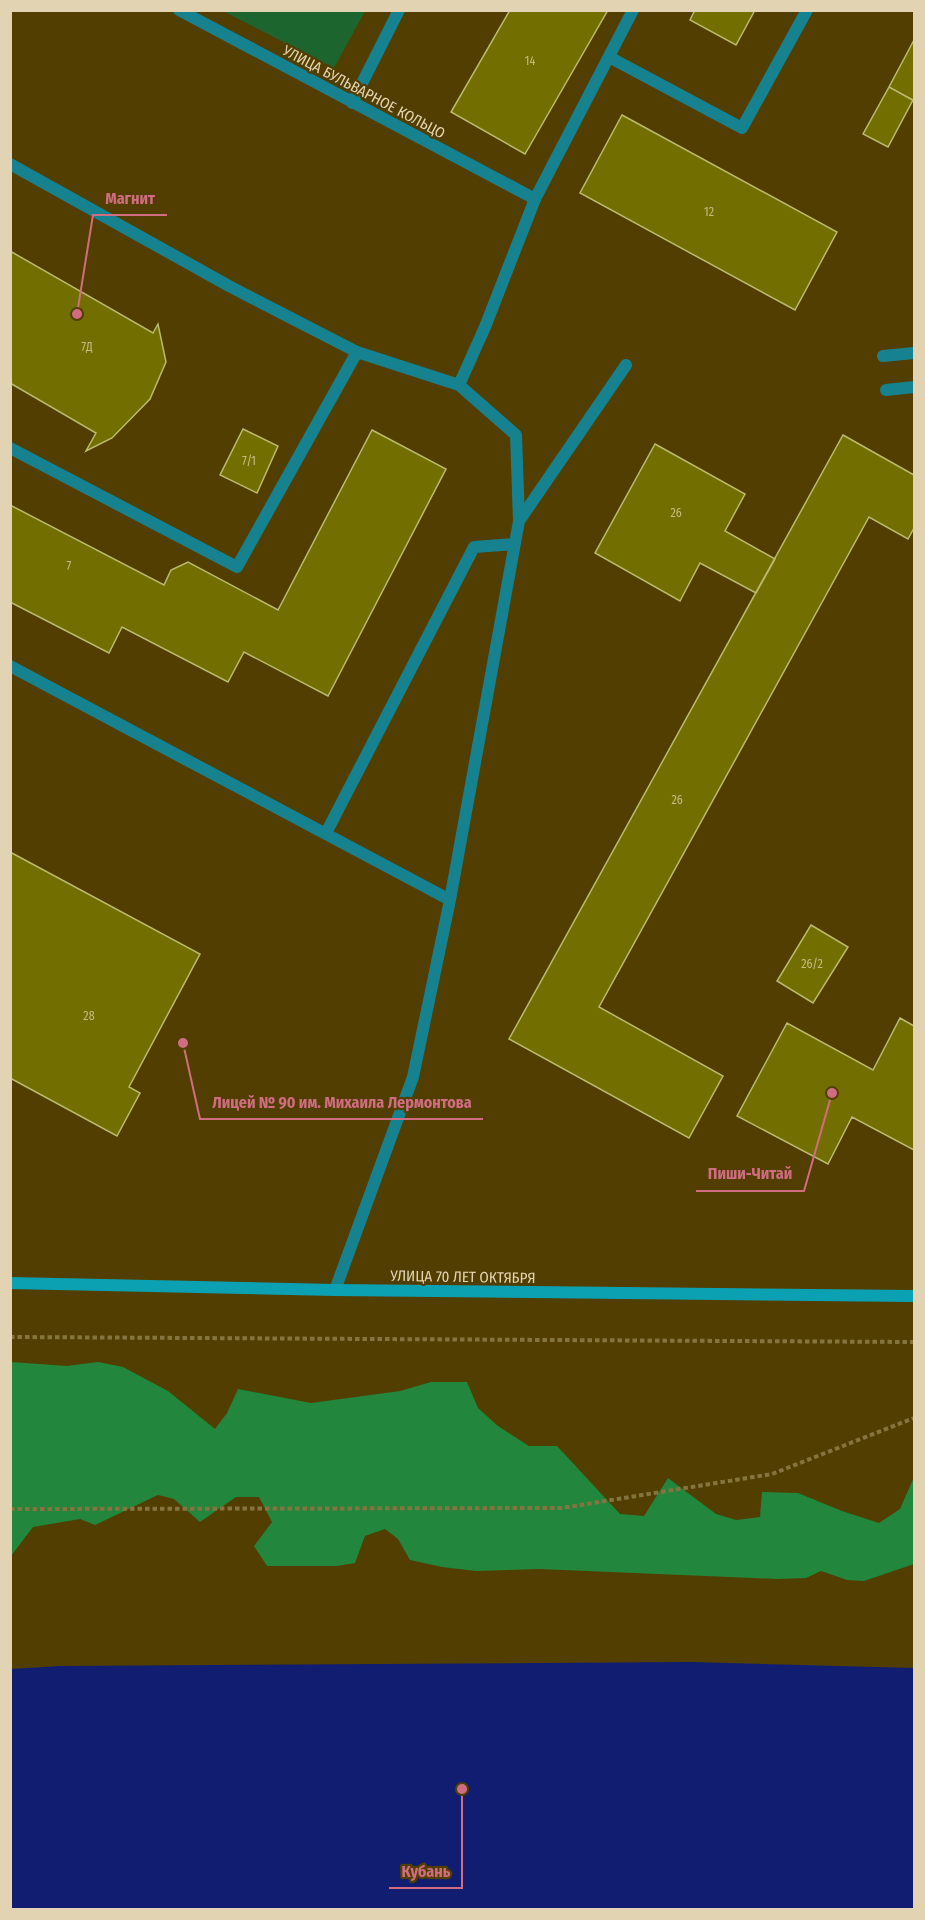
<svg xmlns="http://www.w3.org/2000/svg" width="925" height="1920" viewBox="0 0 925 1920" font-family="'Fira Sans Condensed',sans-serif">
<style>
.green{fill:#1c652e}
.forest{fill:#22863d}
.water{fill:#101d71}
.building{fill:#726f00;stroke:#bbba70;stroke-width:1.5}
.lines{fill:none;stroke-linecap:round;stroke-linejoin:round}
.path{stroke:#867440;stroke-width:4;stroke-dasharray:4.5 3;stroke-linecap:butt}
.lane{stroke:#16828f;stroke-width:12}
.street{stroke:#16828f;stroke-width:12}
.secondary{stroke:#0ca1b2;stroke-width:12}
.labels{text-anchor:middle;dominant-baseline:central;stroke-width:4.5;stroke-linejoin:round;paint-order:stroke}
.number-label{font-size:12px;fill:#c6bb86}
.street-label{font-size:15px;fill:#e2d4b2;stroke:#523e00}
.leader{fill:none;stroke:#d06d82;stroke-width:2}
.callout-dot{fill:#d06d82;stroke:#523e00;stroke-width:2}
.callout-label{font-size:16px;text-anchor:middle;font-weight:bold;fill:#d06d82;stroke:#523e00;stroke-width:4.5;stroke-linejoin:round;paint-order:stroke}
</style>
<rect width="100%" height="100%" fill="#523e00"/>
<!-- green -->
<path class="green" d="M223 11H365L334 68Z"/>
<!-- forest -->
<path class="forest" d="M11 1362 67 1366 98 1362 123 1367 168 1391 215 1429 227 1413 238 1389 311 1403 400 1391 431 1382H467L478 1408 498 1426 529 1446H557L620 1514 644 1516 668 1478 716 1514 736 1520 760 1517 762 1492 798 1493 842 1511 879 1523 900 1509 914 1477V1564L864 1581 847 1580 821 1571 806 1578 777 1579 539 1569 476 1571 442 1567 410 1560 398 1539 385 1529 365 1536 355 1563 337 1566H267L254 1546 272 1522 259 1497H236L200 1522 174 1499 158 1495 95 1525 80 1519 33 1527 11 1556Z"/>
<!-- water -->
<path class="water" d="M690 1662 914 1668V1909H11V1669L60 1666Z"/>
<!-- building -->
<path class="building" d="M510 10H608L525 154 451 112Z
M695 10H755L736 45 690 20Z
M914 40V101L889 87Z
M889 87 913 100 888 147 863 134Z
M622 115 837 232 795 310 580 193Z
M10 251 153 333 158 324 166 362 150 399 112 438 86 451 96 433 10 383Z
M243 429 278 446 257 493 220 475Z
M372 430 446 469 328 696 244 652 228 682 122 627 109 653 10 602V505L164 585 171 570 188 562 278 610Z
M843 435 914 475V528L908 539 869 517 599 1007 723 1076 689 1138 509 1039Z
M655 444 745 494 725 531 775 559 756 593 700 563 680 601 595 553Z
M10 852 200 954 129 1087 140 1093 117 1136 10 1078Z
M811 925 848 947 813 1003 777 981Z
M900 1018 914 1026V1150L852 1117 828 1164 737 1116 787 1023 873 1070Z"/>
<g class="lines">
<!-- path -->
<path class="path" d="M10 1337 914 1342
M10 1509 562 1508 772 1474 914 1418"/>
<!-- lane -->
<path class="lane" d="M609 57 742 128 807 10
M10 164 229 286 357 352
M10 448 237 567 357 352 459 385
M519 521 626 365
M10 666 450 900
M326 833 474 547 515 544
M335 1290 413 1077 450 900 519 521 516 435 459 385 485 327 535 199 633 10"/>
<!-- street -->
<path class="street" d="M179 10 535 199
M352 103 399 10
M883 356 914 353
M886 390 914 387"/>
<!-- secondary -->
<path class="secondary" d="M10 1283 335 1290 914 1296"/>
</g>
<g class="labels">
<!-- number labels -->
<g class="number-label">
<text x="530" y="61">14</text>
<text x="709" y="212">12</text>
<text x="87" y="347">7Д</text>
<text x="249" y="461">7/1</text>
<text x="676" y="513">26</text>
<text x="69" y="566">7</text>
<text x="677" y="800">26</text>
<text x="812" y="964">26/2</text>
<text x="89" y="1016">28</text>
</g>
<!-- street labels -->
<g class="street-label">
<text transform="translate(364 92) rotate(28)">УЛИЦА БУЛЬВАРНОЕ КОЛЬЦО</text>
<text transform="translate(463 1277) rotate(1)">УЛИЦА 70 ЛЕТ ОКТЯБРЯ</text>
</g>
</g>
<!-- callouts -->
<path class="leader" d="M77 314L93 215H167M183 1043L200 1119H483M832 1093L804 1191H696M462 1789L462 1888H389"/>
<g class="callout-dot">
<circle cx="77" cy="314" r="6"/>
<circle cx="183" cy="1043" r="6"/>
<circle cx="832" cy="1093" r="6"/>
<circle cx="462" cy="1789" r="6"/>
</g>
<g class="callout-label">
<text x="130" y="204">Магнит</text>
<text x="342" y="1108">Лицей № 90 им. Михаила Лермонтова</text>
<text x="750" y="1179">Пиши-Читай</text>
<text x="426" y="1877">Кубань</text>
</g>
<!-- border -->
<rect width="925" height="1920" fill="none" stroke="#e2d4b2" stroke-width="24"/>
</svg>
